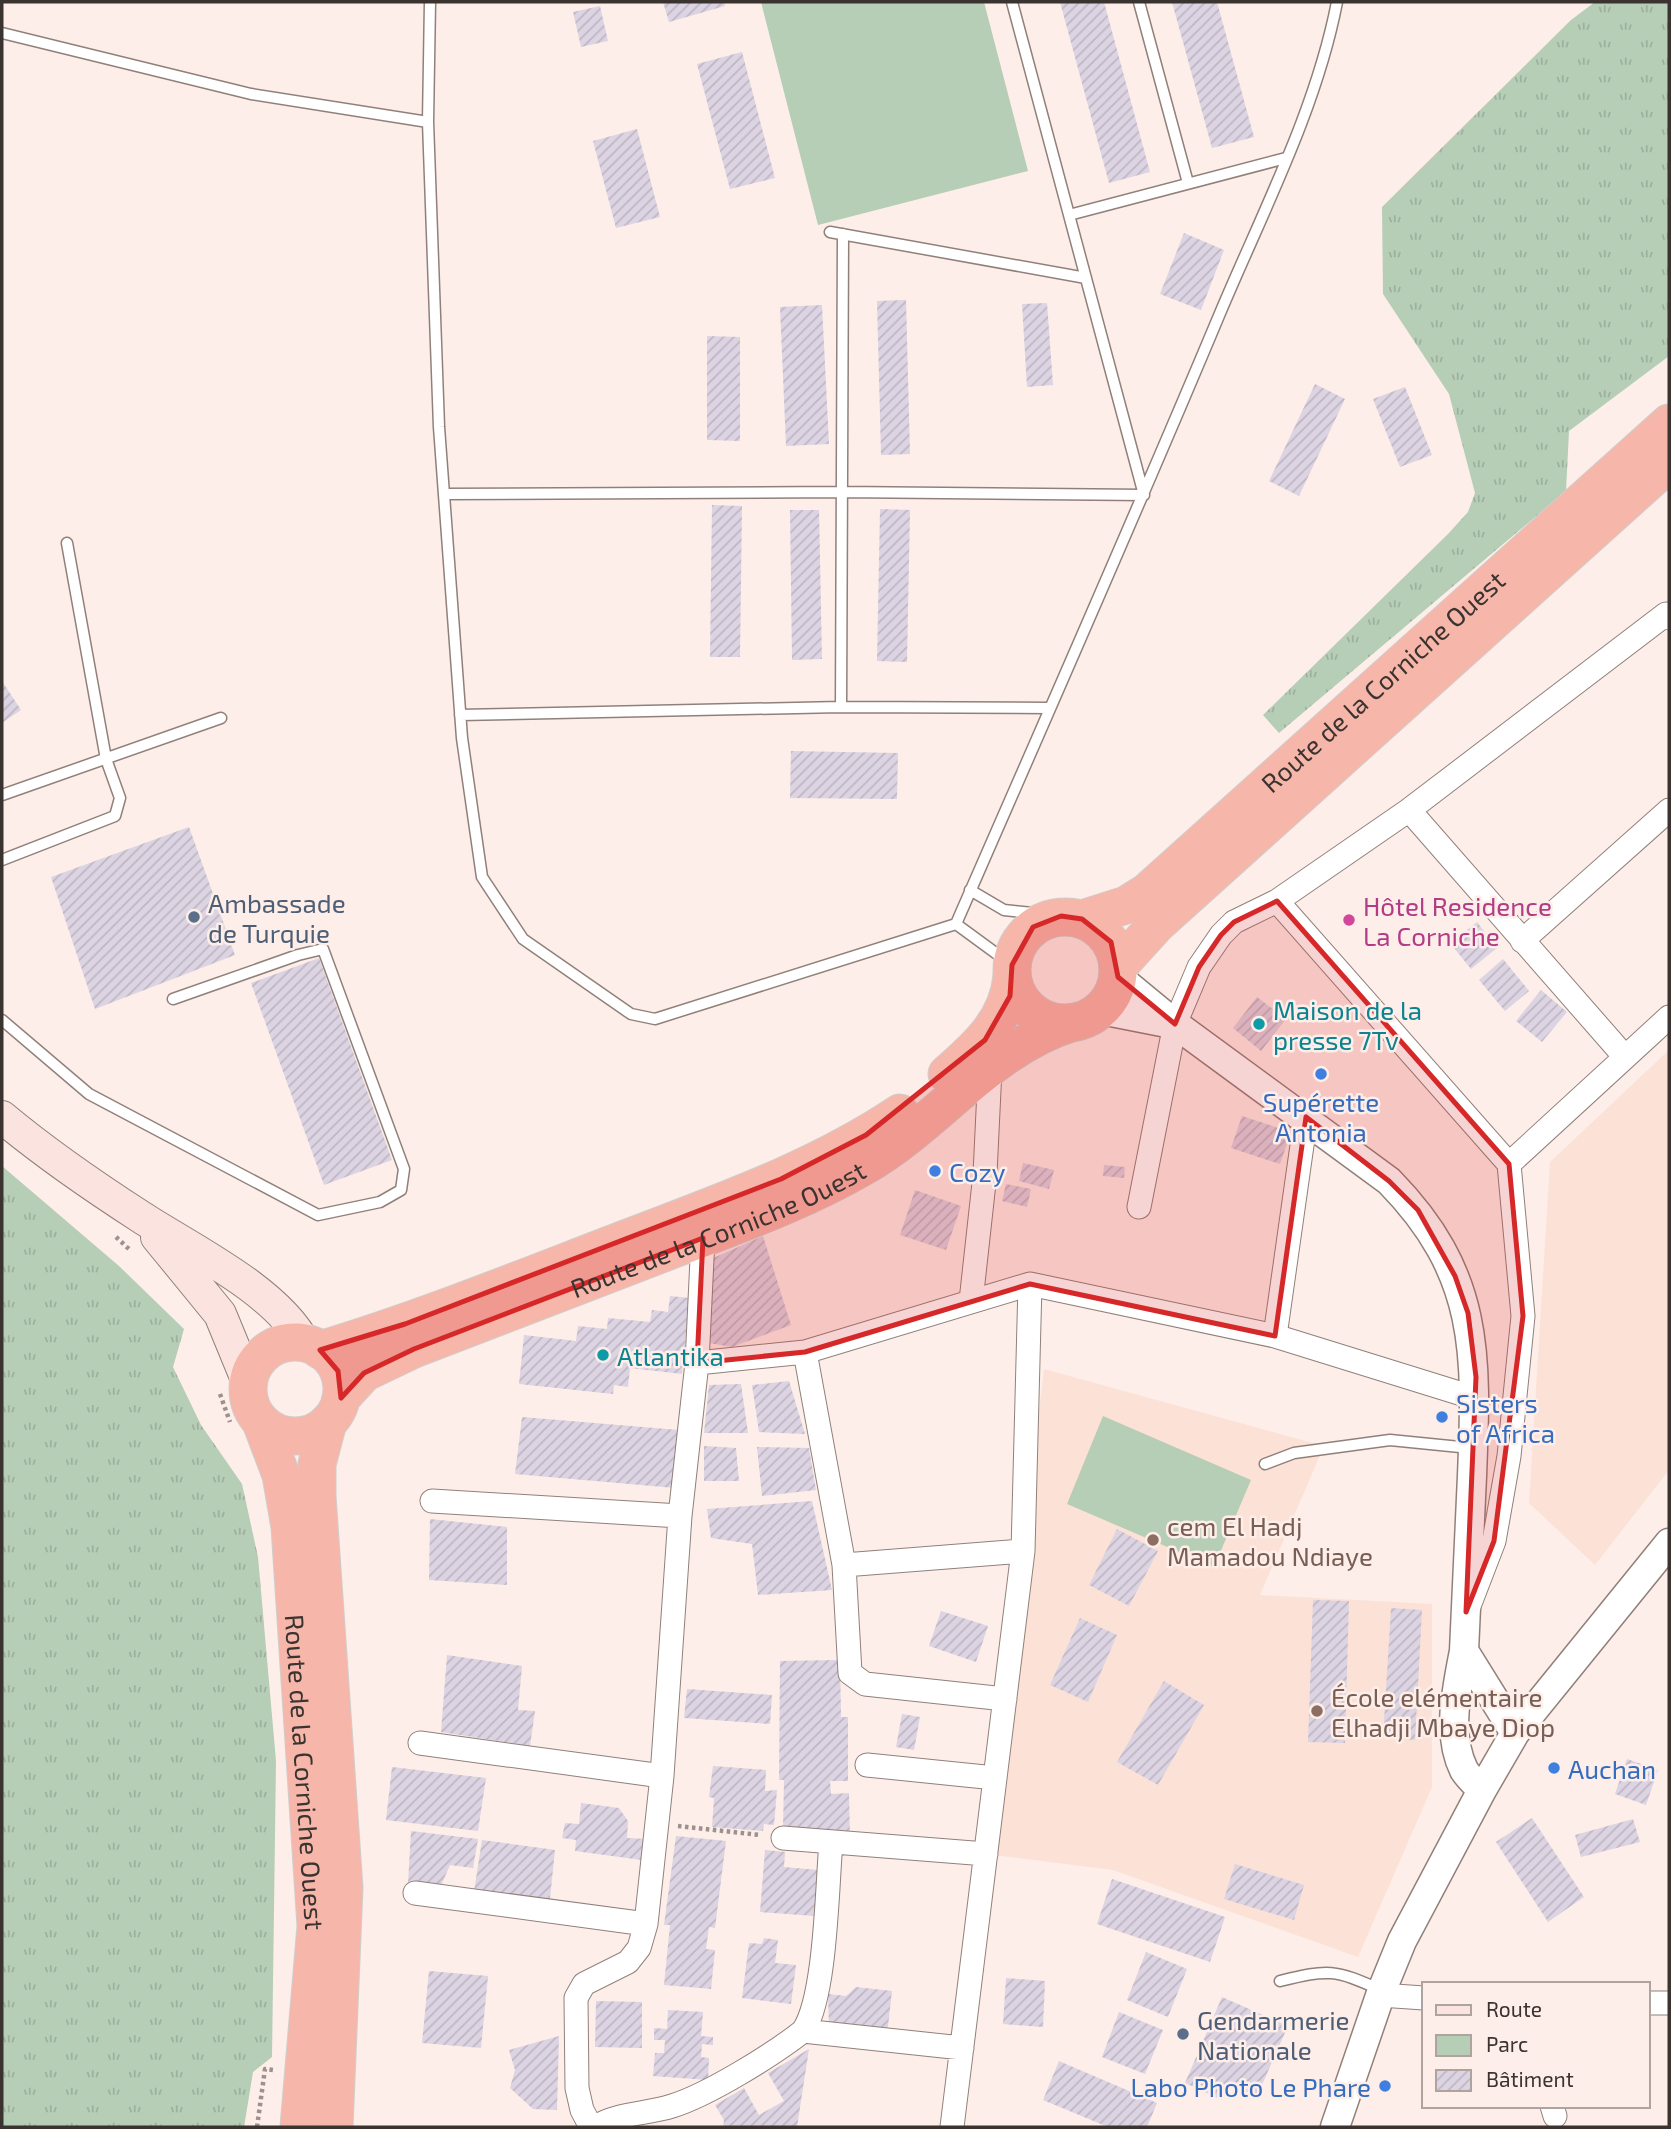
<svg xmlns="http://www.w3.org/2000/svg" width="1671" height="2129" viewBox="0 0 1671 2129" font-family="'Exo 2',sans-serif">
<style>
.built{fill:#fce1d7}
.grass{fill:url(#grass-tufts)}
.green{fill:#b6cdb6}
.building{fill:url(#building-hatch)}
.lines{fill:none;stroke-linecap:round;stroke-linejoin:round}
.service-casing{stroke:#91807a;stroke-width:13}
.minor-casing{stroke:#91807a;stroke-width:25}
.tertiary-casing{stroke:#91807a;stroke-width:31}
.secondary-casing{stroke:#91807a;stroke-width:34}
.trunk-casing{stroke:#d0cecd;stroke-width:39}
.path{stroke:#9c918d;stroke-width:4.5;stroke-dasharray:3.5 3.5;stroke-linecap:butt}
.service{stroke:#fff;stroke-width:10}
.minor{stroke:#fff;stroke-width:23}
.tertiary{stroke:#fff;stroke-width:28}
.secondary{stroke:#fbe3df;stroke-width:32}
.trunk{stroke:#f6b6aa;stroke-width:37}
.marked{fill:#d62828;fill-opacity:0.2;stroke:#d62828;stroke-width:5;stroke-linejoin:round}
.service-dot{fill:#5c6f8a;stroke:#fdeee9;stroke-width:2.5}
.hotel-dot{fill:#d1479c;stroke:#fdeee9;stroke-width:2.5}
.culture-dot{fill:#0f9aa8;stroke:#fdeee9;stroke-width:2.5}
.shop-dot{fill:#3f7fe0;stroke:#fdeee9;stroke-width:2.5}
.education-dot{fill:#8d6e63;stroke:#fdeee9;stroke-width:2.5}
.labels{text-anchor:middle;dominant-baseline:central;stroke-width:5;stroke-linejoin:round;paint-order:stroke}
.street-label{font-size:26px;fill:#3a3330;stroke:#fdeee9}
.service-label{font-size:26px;fill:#4e5e75;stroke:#fdeee9;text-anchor:start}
.hotel-label{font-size:26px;fill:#b23c85;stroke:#fdeee9;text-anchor:start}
.culture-label{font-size:26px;fill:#0d838f;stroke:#fdeee9;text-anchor:start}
.shop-label{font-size:26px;fill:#366cbe;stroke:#fdeee9;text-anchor:start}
.education-label{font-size:26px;fill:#785e54;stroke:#fdeee9;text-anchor:start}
</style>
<defs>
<pattern id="grass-tufts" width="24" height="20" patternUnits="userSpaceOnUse" patternTransform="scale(1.75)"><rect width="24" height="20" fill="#b6cdb6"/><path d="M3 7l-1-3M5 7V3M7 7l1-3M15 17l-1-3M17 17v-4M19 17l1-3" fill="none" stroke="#9db09d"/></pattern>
<pattern id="building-hatch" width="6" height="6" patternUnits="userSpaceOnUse" patternTransform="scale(1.75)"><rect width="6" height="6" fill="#ddd4e3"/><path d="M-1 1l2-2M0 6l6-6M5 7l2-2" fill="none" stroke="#beb6c3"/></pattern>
</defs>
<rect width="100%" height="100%" fill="#fdeee9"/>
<!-- built -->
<path class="built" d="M1669 1050V1470L1595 1565 1529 1503 1550 1162Z
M1044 1369 1324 1446 1260 1595 1432 1604V1787L1358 1957 1113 1870 986 1854Z"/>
<!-- grass -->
<path class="grass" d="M1595 2H1669V356L1569 431 1566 491 1279 733 1263 715 1448 534 1468 512 1475 493 1449 394 1383 294 1382 207 1571 20Z
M2 1166 119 1266 184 1329 173 1367 201 1425 242 1484 258 1557 276 1761 272 2057 253 2072 244 2127H2Z"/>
<!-- green -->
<path class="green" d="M761 2H984L1028 171 818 225Z
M1103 1416 1251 1480 1214 1567 1067 1504Z"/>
<!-- building -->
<path class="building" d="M663 2H724L725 6 669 22Z
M1060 2H1104L1150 172 1109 183Z
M1172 2H1217L1254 137 1212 148Z
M600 6 608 41 581 47 573 12Z
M742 52 775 178 730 189 697 64Z
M637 129 660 217 616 228 593 141Z
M1184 233 1224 250 1201 310 1160 294Z
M906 300 910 454 881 455 877 301Z
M1047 303 1053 385 1027 387 1022 304Z
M822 305 829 444 786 446 780 307Z
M707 336 740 337V441L707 440Z
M1315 384 1345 399 1299 496 1269 481Z
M1405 387 1432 455 1400 467 1373 399Z
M712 505 742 506 740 657H710Z
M880 509 910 510 907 662 877 661Z
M790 510H819L822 659 792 660Z
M2 681 21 710 2 723Z
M791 751 898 753 897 799 790 798Z
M189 827 235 955 95 1009 51 877Z
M1477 922 1497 948 1471 969 1450 943Z
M319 958 392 1160 324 1185 251 983Z
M1503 959 1529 991 1505 1011 1479 980Z
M1541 990 1567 1012 1542 1042 1516 1021Z
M1257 997 1286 1019 1261 1051 1233 1028Z
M1242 1116 1291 1132 1280 1164 1231 1148Z
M1023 1163 1054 1170 1049 1189 1019 1181Z
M1104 1165 1125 1167 1124 1178 1103 1176Z
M1006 1184 1031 1189 1027 1207 1002 1201Z
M915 1190 961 1206 946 1250 900 1235Z
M763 1236 791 1325 732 1347 709 1343 711 1259Z
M670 1296 690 1298 682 1374 630 1368 628 1387 614 1385 613 1394 519 1384 524 1335 576 1341 578 1326 607 1329 608 1318 650 1322 652 1310 668 1312Z
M789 1381 805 1434 759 1432 752 1385Z
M741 1384 748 1433H704L709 1385Z
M522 1417 679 1430 675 1488 515 1474Z
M704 1446 736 1448 739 1481H704Z
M757 1447 809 1448 816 1490 762 1496Z
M812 1501 832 1590 758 1595 752 1544 711 1538 707 1509Z
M430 1519 507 1527V1585L429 1580Z
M1117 1529 1158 1551 1129 1606 1089 1585Z
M1313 1600 1349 1601 1345 1743 1308 1742Z
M1391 1608 1422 1610 1415 1740 1383 1738Z
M941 1611 988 1626 976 1662 929 1646Z
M1080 1618 1117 1635 1088 1702 1050 1685Z
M447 1655 522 1666 518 1710 535 1711 530 1746 441 1732Z
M840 1660 841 1717H848V1781H830L831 1794 849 1793 850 1838 783 1829 784 1780H779L780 1661Z
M1164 1681 1204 1705 1158 1785 1117 1762Z
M687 1689 772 1695 770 1724 684 1718Z
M902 1714 920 1717 914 1750 896 1747Z
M1627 1759 1658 1770 1646 1805 1615 1794Z
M713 1766 766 1770 765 1791 777 1790 774 1825 764 1824 763 1831 712 1827 714 1798 709 1797Z
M392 1767 486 1778 478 1831 386 1820Z
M581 1803 619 1808 628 1821 627 1838 647 1839 642 1860 575 1851 576 1840 562 1838 565 1823 579 1824Z
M1532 1818 1584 1897 1548 1922 1496 1842Z
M1633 1819 1640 1842 1581 1857 1575 1835Z
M411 1831 478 1839 473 1868 450 1865 440 1888 408 1883Z
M676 1836 726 1841 715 1928 709 1927 706 1949 715 1950 711 1989 664 1985 670 1925H664Z
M482 1840 555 1850 549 1908 473 1898Z
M765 1850 785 1852 784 1867 818 1870 815 1916 760 1912Z
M1235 1864 1304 1885 1294 1920 1224 1899Z
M1112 1879 1225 1917 1210 1962 1097 1924Z
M764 1938 778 1940 775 1963 796 1965 791 2004 742 1998 749 1943 762 1944Z
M1146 1952 1187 1969 1168 2017 1127 2000Z
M429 1971 488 1976 481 2048 422 2043Z
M1006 1978 1045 1981 1043 2027 1003 2024Z
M856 1987 892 1991 887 2035 829 2028 828 1994 846 1996Z
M1222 1997 1288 2026 1257 2096 1229 2084 1222 2100 1185 2083Z
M596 2001 642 2002V2048L595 2047Z
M668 2010 703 2012 701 2036 713 2037V2045L702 2044 701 2057 709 2058 708 2080 653 2076 655 2053H664L665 2040H654V2028L667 2029Z
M1119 2012 1163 2030 1145 2074 1102 2057Z
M559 2036 557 2110 533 2109 510 2088 515 2070 509 2050Z
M809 2049 797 2127H723L724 2120 715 2105 744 2088 759 2115 784 2101 768 2073Z
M1059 2061 1157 2103 1147 2127H1108L1043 2100Z"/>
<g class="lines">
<!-- service casing -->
<g class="service-casing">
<path id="service" d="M430 2 428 122 439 427 462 738 482 877 523 939 631 1014 655 1019 956 924C1044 722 1133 521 1218 318 1261 215 1316 111 1337 2
M1012 2 1144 495
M1139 2 1188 183
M2 33 251 94 428 122
M1069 215 1286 158
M830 232 1086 278
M444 494 842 492 1144 495
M841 707 843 234
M460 715 841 707 1050 708
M2 795 221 718
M2 860 115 816 120 798 106 759 67 543
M970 890 1004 910 1061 916
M956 924 1012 965
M2 1020 89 1094 318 1215 380 1202 401 1190 404 1169 323 949 298 955 173 999
M1265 1464 1294 1453 1390 1440 1470 1448
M1280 1981C1329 1969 1334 1969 1381 1990"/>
</g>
<!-- minor casing -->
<g class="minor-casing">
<path id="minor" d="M1409 810 1625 1057
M1277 901 1509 1164 1523 1316 1509 1456 1494 1541 1469 1606
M1522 941 1669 810
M1509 1164 1669 1017
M1139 1207 1175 1024 1199 967 1221 935 1234 922 1277 901 1409 810 1666 614 1669 618
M971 1301 985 1174 990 1069
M1275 1336 1306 1117
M805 1352 844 1565 850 1673 865 1684 1005 1699
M697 1363 805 1352 1030 1284 1275 1336 1475 1398
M432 1501 680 1516
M844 1565 1023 1551
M420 1743 662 1776
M867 1765 995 1778
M783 1838 986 1854
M415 1893 646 1924
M1380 1995 1424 1998
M1648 2003H1669
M803 2031 962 2048
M1552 2106 1555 2116
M591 2127 582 2110 577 2088 576 1998 584 1984 628 1962 639 1948 646 1924 662 1776 680 1516 697 1363 703 1238
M595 2127C618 2113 647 2114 672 2106 708 2095 774 2054 803 2031 826 1998 827 1886 831 1842
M952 2127 1023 1551 1030 1284"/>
</g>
<!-- tertiary casing -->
<g class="tertiary-casing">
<path id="tertiary" d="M1118 977 1175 1024 1389 1181C1480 1274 1477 1353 1472 1476 1469 1534 1467 1593 1464 1651 1457 1688 1446 1734 1464 1770 1468 1777 1476 1784 1482 1790
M1101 1010 1172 1024
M1464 1651 1515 1733
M1335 2127 1382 1990 1402 1941 1482 1790 1515 1733 1669 1543"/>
</g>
<!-- secondary casing -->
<g class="secondary-casing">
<path id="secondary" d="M2 1117C45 1153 93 1186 141 1217 190 1249 276 1290 304 1343
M157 1237 220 1314 248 1382"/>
</g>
<!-- trunk casing -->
<g class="trunk-casing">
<g id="trunk">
<circle cx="1065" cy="970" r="53"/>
<path id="s1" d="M1082 919 1126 905 1147 892 1669 423"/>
<path d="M1118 967 1157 924 1669 463"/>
<path d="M947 1074C979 1046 1008 1020 1012 976"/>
<circle cx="295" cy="1389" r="47"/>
<path d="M320 1350C422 1319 521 1279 620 1241 716 1204 813 1171 900 1113"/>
<path id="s2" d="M341 1398 364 1373 414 1349C498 1317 582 1284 666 1252 734 1226 803 1202 866 1165 938 1123 992 1046 1074 1022"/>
<path id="s3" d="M261 1422 281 1475 290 1527 316 1926 299 2127"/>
<path d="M328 1422 317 1464V1496L344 1888 334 2127"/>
</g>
</g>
<!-- path -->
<path class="path" d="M116 1237 130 1250
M220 1394 230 1422
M678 1826 760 1835
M257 2127 265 2069 273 2070"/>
<!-- service -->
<use href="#service" class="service"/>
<!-- minor -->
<use href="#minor" class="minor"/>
<!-- tertiary -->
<use href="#tertiary" class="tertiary"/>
<!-- secondary -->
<use href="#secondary" class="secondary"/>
<!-- trunk -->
<use href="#trunk" class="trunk"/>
</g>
<!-- marked area -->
<path class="marked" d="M1277 901 1509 1164 1523 1316 1494 1541 1466 1612 1476 1377 1468 1313 1455 1276 1418 1210 1389 1181 1306 1117 1275 1336 1030 1284 805 1352 697 1363 703 1238 414 1349 364 1373 341 1398 338 1371 320 1350 405 1324 781 1179 866 1135 985 1040 1010 996 1012 965 1033 927 1061 916 1082 919 1111 942 1118 977 1175 1024 1199 967 1221 935 1234 922Z"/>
<!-- markers -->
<g class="service-dot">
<circle cx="194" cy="917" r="7"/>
<circle cx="1183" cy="2034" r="7"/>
</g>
<circle class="hotel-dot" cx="1349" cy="920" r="7"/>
<g class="culture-dot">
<circle cx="1259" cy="1024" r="7"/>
<circle cx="603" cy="1355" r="7"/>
</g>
<g class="shop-dot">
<circle cx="1321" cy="1074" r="7"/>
<circle cx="935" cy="1171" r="7"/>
<circle cx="1442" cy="1417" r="7"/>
<circle cx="1554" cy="1768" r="7"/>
<circle cx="1385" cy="2086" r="7"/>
</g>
<g class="education-dot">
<circle cx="1153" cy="1540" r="7"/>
<circle cx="1317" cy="1711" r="7"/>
</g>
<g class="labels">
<!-- street labels -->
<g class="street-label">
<text stroke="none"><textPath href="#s1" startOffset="387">Route de la Corniche Ouest</textPath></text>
<text stroke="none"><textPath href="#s2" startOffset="416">Route de la Corniche Ouest</textPath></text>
<text stroke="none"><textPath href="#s3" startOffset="355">Route de la Corniche Ouest</textPath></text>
</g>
<!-- service labels -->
<g class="service-label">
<text x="208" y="902">Ambassade<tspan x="208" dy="30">de Turquie</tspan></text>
<text x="1197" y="2019">Gendarmerie<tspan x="1197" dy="30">Nationale</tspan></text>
</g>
<!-- hotel labels -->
<g class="hotel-label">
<text x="1363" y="905">Hôtel Residence<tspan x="1363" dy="30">La Corniche</tspan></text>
</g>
<!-- culture labels -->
<g class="culture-label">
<text x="1273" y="1009">Maison de la<tspan x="1273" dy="30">presse 7Tv</tspan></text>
<text x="617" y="1355">Atlantika</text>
</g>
<!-- shop labels -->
<g class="shop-label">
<text x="1321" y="1101" text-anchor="middle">Supérette<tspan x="1321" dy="30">Antonia</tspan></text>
<text x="949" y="1171">Cozy</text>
<text x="1456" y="1402">Sisters<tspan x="1456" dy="30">of Africa</tspan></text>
<text x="1568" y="1768">Auchan</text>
<text x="1371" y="2086" text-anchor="end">Labo Photo Le Phare</text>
</g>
<!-- education labels -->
<g class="education-label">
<text x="1167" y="1525">cem El Hadj<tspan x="1167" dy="30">Mamadou Ndiaye</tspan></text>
<text x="1331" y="1696">École elémentaire<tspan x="1331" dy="30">Elhadji Mbaye Diop</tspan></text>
</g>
</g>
<!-- border -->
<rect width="1671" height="2129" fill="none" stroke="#3a3330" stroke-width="7"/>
<!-- legend -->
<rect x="1422" y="1982" width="228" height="126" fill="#fdeee9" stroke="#afa39f" stroke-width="2"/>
<rect x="1436" y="2005" width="35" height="10" fill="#fbe3df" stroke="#afa39f" stroke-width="2"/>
<text x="1486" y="2017" font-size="21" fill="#3a3330">Route</text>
<rect x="1436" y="2035" width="35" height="21" fill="#b6cdb6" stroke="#afa39f" stroke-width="2"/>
<text x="1486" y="2052" font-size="21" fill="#3a3330">Parc</text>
<rect x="1436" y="2070" width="35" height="21" fill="url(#building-hatch)" stroke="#afa39f" stroke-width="2"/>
<text x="1486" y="2087" font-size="21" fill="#3a3330">Bâtiment</text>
</svg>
